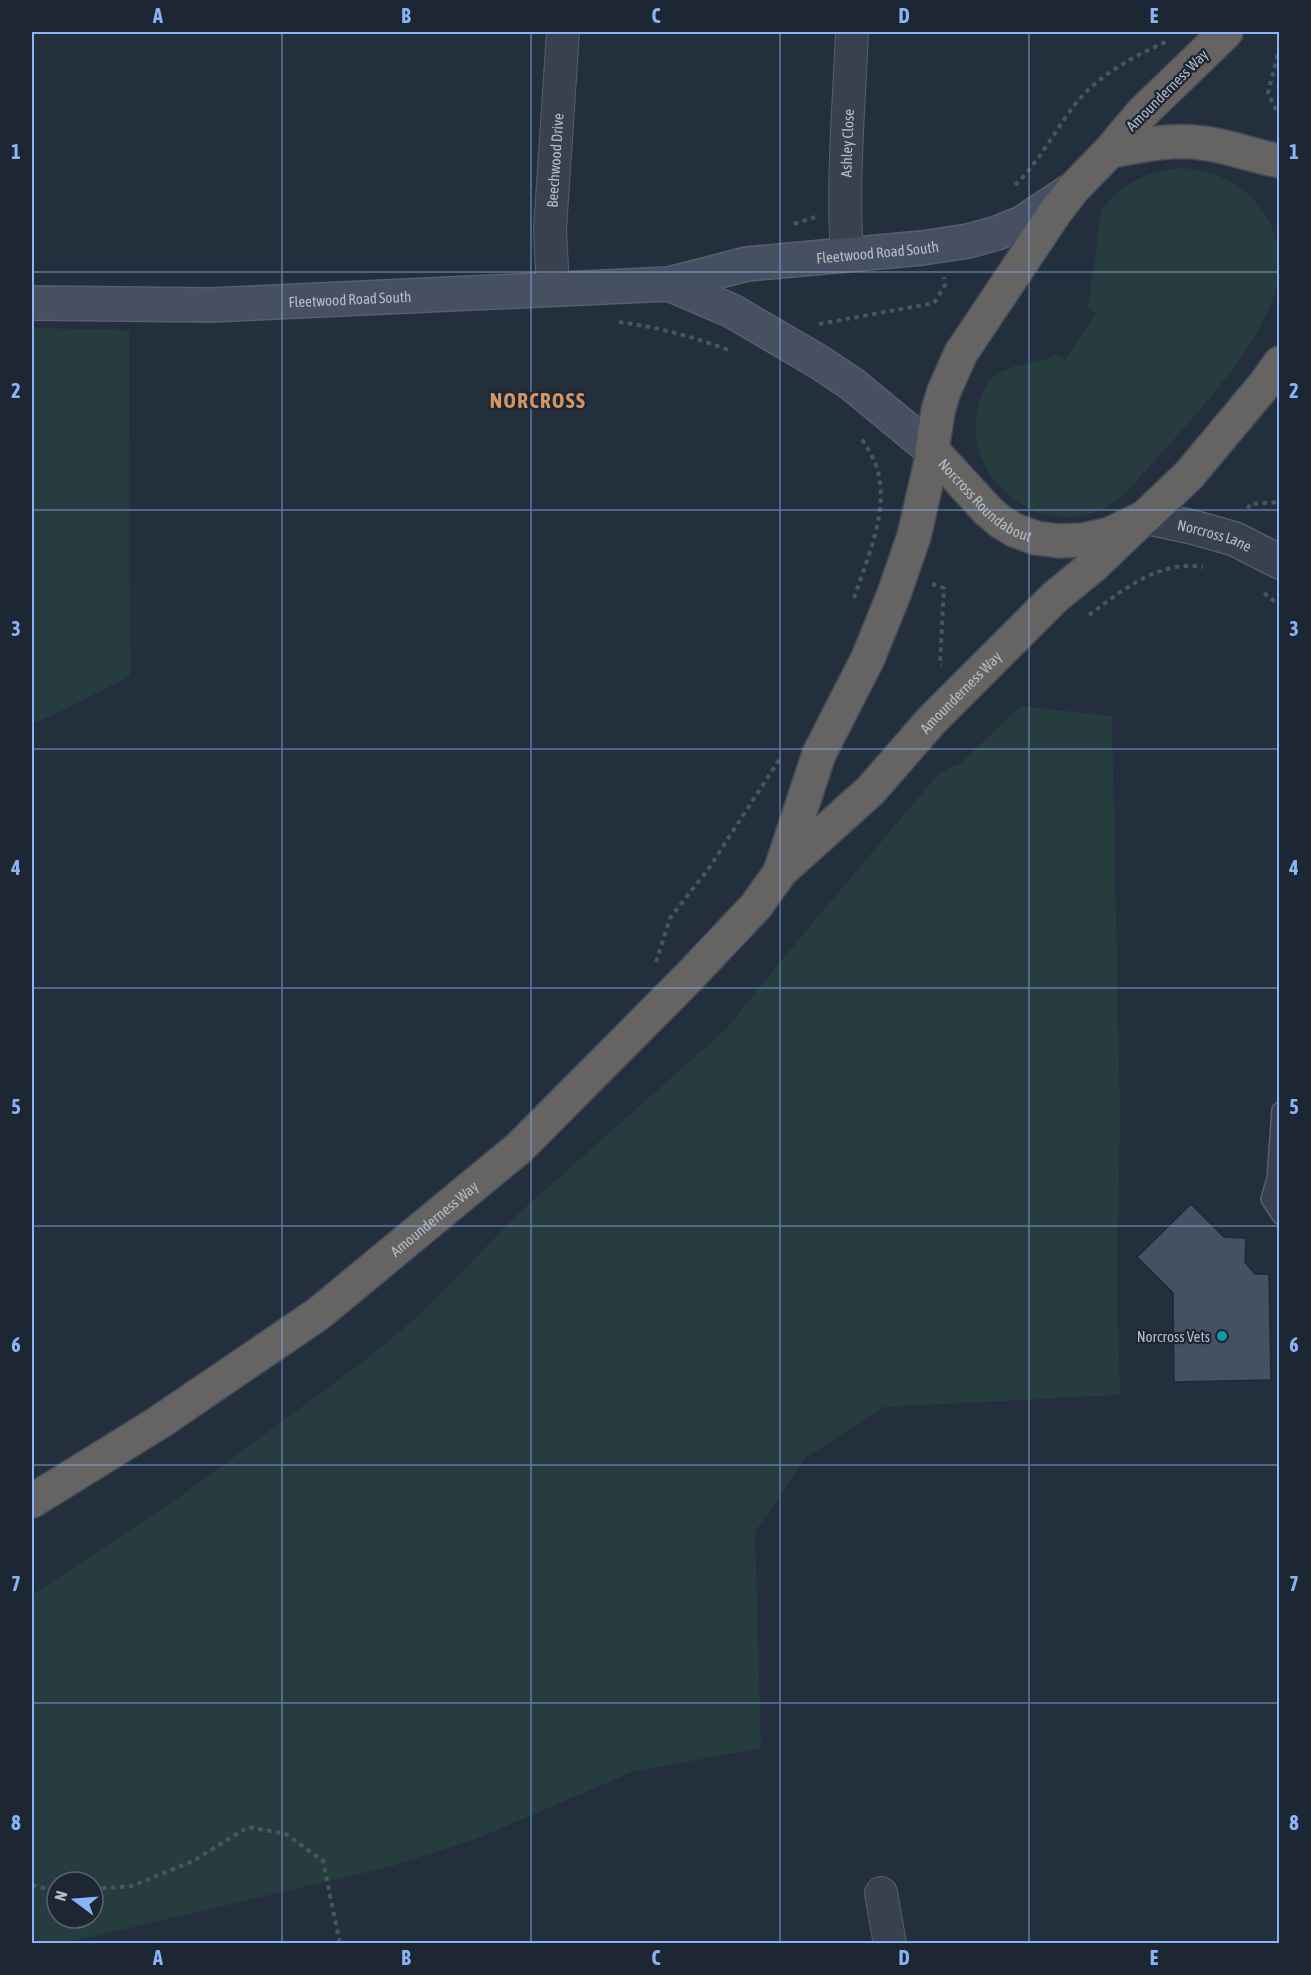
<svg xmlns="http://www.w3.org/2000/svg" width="1311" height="1975" viewBox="0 0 1311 1975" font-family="'Asap Condensed',sans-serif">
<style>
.green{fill:#263c3f;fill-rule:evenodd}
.building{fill:#455162;stroke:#1f2835;stroke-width:1.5}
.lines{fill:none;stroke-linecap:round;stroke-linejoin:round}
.service-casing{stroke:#565f6c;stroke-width:18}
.minor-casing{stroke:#565f6c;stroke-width:34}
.tertiary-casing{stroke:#565f6c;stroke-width:36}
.secondary-casing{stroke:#565f6c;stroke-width:36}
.trunk-casing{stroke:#434c59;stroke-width:36}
.path{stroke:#44595c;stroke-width:4;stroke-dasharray:4.5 4.5;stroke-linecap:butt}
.service{stroke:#38414e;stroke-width:15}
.minor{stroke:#38414e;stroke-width:32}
.tertiary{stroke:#38414e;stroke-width:33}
.secondary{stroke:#465061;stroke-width:33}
.trunk{stroke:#656462;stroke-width:33}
.grid{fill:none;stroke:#8ab4f8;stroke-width:1.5;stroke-opacity:0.55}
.culture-dot{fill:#0f9aa8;stroke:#1d2633;stroke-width:2}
.labels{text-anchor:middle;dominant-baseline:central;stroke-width:4.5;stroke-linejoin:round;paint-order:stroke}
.street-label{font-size:15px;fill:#b4bcc9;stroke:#1d2633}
.poi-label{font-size:15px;fill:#b4bcc9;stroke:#1d2633;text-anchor:end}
.district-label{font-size:21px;font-weight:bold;letter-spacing:1.5px;fill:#d59563;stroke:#1d2633}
.neatline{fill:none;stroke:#8ab4f8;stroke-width:2}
.grid-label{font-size:20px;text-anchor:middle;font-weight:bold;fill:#8ab4f8}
</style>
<rect width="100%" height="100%" fill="#242f3e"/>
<!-- green -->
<path class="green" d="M1181 168C1212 170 1241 182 1260 207 1275 227 1284 257 1278 281 1262 353 1178 432 1131 488 1123 495 1115 503 1105 508 1038 542 958 475 979 403 982 396 985 384 991 379 1006 365 1031 363 1051 358L1055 354 1065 360 1096 313 1088 308 1101 211C1122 183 1147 171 1181 168Z
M32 328 129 330 130 676 54 715 32 724Z
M1020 706 1112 716 1120 1115 1117 1285 1120 1395 884 1407 805 1458 755 1532 761 1748 632 1772 478 1838 389 1867 65 1943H32V1595L185 1493 364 1361 422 1313 519 1213 727 1028 804 933 940 772 960 764ZM57 1882H93V1918H57Z"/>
<!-- building -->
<path class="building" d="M1191 1204 1224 1237 1246 1238 1245 1262 1255 1274H1269L1271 1380 1174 1382 1173 1293 1137 1257Z"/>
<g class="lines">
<!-- service casing -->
<g class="service-casing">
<path id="service" d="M1280 1110 1275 1179 1269 1199 1280 1216"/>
</g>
<!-- minor casing -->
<g class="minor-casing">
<g id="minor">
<path id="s1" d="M847 254C842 180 849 106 852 32"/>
<path id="s2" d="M553 289 550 229 563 32"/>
<path d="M881 1893 890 1944"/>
</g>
</g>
<!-- tertiary casing -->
<g class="tertiary-casing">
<g id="tertiary">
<path id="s3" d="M1145 517 1192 527 1235 539 1280 562"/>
</g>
</g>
<!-- secondary casing -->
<g class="secondary-casing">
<g id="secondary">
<path d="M669 284 732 311 819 362 852 384 932 450"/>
<path id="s4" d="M32 303 212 305 669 284 747 264 922 248 968 241 997 233 1022 223 1070 191"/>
</g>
</g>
<!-- trunk casing -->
<g class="trunk-casing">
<g id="trunk">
<path id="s5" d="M1226 32 1142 113 1110 151 1074 188 1056 211 961 353 944 391 938 411 932 450 988 511 1001 522 1014 530 1036 538 1059 541 1083 540 1110 534 1145 517 1189 475 1265 384 1280 363"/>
<path d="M1110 151C1140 146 1172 138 1202 143 1229 146 1253 156 1280 161"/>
<path d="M781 869 819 754 868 658 894 594 914 536 933 453"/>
<path id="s6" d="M32 1501 158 1423 318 1314 519 1148 687 979 756 906 781 871 871 790 931 721 1055 597 1094 565 1143 518"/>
</g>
</g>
<!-- path -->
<path class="path" d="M1280 46 1268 93 1280 118
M1015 185C1040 161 1055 130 1076 103 1100 74 1134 56 1168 41
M794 224 815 217
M619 322C657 327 695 337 731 351
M819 324 934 303 945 285 944 277
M1248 509 1250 504 1280 502
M932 584 944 588 940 664 942 665
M1264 593 1280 606
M854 598C867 558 891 508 876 465 872 455 866 446 860 436
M1089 615C1123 590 1158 560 1203 567
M656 962 670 918 709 868 781 757
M32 1885 57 1891
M93 1889 132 1886 193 1861 248 1827 286 1834 323 1861 340 1944"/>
<!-- service -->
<use href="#service" class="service"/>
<!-- minor -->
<use href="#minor" class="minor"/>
<!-- tertiary -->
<use href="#tertiary" class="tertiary"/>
<!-- secondary -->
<use href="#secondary" class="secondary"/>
<!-- trunk -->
<use href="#trunk" class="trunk"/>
</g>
<!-- grid -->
<path class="grid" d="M282 32V1944M531 32V1944M780 32V1944M1029 32V1944M32 272H1280M32 510H1280M32 749H1280M32 988H1280M32 1226H1280M32 1465H1280M32 1703H1280"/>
<!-- markers -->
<circle class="culture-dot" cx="1222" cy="1336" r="6"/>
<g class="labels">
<!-- street labels -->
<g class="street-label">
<text transform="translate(1167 90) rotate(-45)">Amounderness Way</text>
<text stroke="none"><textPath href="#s1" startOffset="111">Ashley Close</textPath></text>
<text stroke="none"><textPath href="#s2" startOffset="129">Beechwood Drive</textPath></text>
<text stroke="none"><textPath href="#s4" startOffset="849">Fleetwood Road South</textPath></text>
<text stroke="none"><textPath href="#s4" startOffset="318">Fleetwood Road South</textPath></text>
<text stroke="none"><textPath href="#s5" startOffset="594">Norcross Roundabout</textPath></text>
<text stroke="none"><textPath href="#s3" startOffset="72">Norcross Lane</textPath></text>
<text stroke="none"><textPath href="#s6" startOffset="1238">Amounderness Way</textPath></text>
<text stroke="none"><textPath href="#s6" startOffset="492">Amounderness Way</textPath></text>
</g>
<!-- poi labels -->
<g class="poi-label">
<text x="1210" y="1336">Norcross Vets</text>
</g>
<!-- district labels -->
<g class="district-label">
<text x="538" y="400">NORCROSS</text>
</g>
</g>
<!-- border -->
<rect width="1311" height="1975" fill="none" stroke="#1d2633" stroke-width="66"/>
<!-- north arrow -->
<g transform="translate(75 1900) rotate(286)"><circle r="28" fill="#1d2633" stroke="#59626f" stroke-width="1.5"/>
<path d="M0-4.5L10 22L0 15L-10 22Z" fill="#8ab4f8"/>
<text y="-9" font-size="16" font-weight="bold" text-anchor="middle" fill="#b4bcc9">N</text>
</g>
<rect x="33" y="33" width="1245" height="1909" class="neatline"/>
<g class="grid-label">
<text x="158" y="23">A</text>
<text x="406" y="23">B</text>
<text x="656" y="23">C</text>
<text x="904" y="23">D</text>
<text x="1154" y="23">E</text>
<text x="16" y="159">1</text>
<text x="1294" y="159">1</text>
<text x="16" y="398">2</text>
<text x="1294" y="398">2</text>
<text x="16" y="636">3</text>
<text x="1294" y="636">3</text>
<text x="16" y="875">4</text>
<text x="1294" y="875">4</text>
<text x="16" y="1114">5</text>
<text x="1294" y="1114">5</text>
<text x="16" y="1352">6</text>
<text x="1294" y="1352">6</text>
<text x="16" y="1591">7</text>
<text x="1294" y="1591">7</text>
<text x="16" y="1830">8</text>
<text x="1294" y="1830">8</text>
<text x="158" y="1965">A</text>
<text x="406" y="1965">B</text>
<text x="656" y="1965">C</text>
<text x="904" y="1965">D</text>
<text x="1154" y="1965">E</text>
</g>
</svg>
